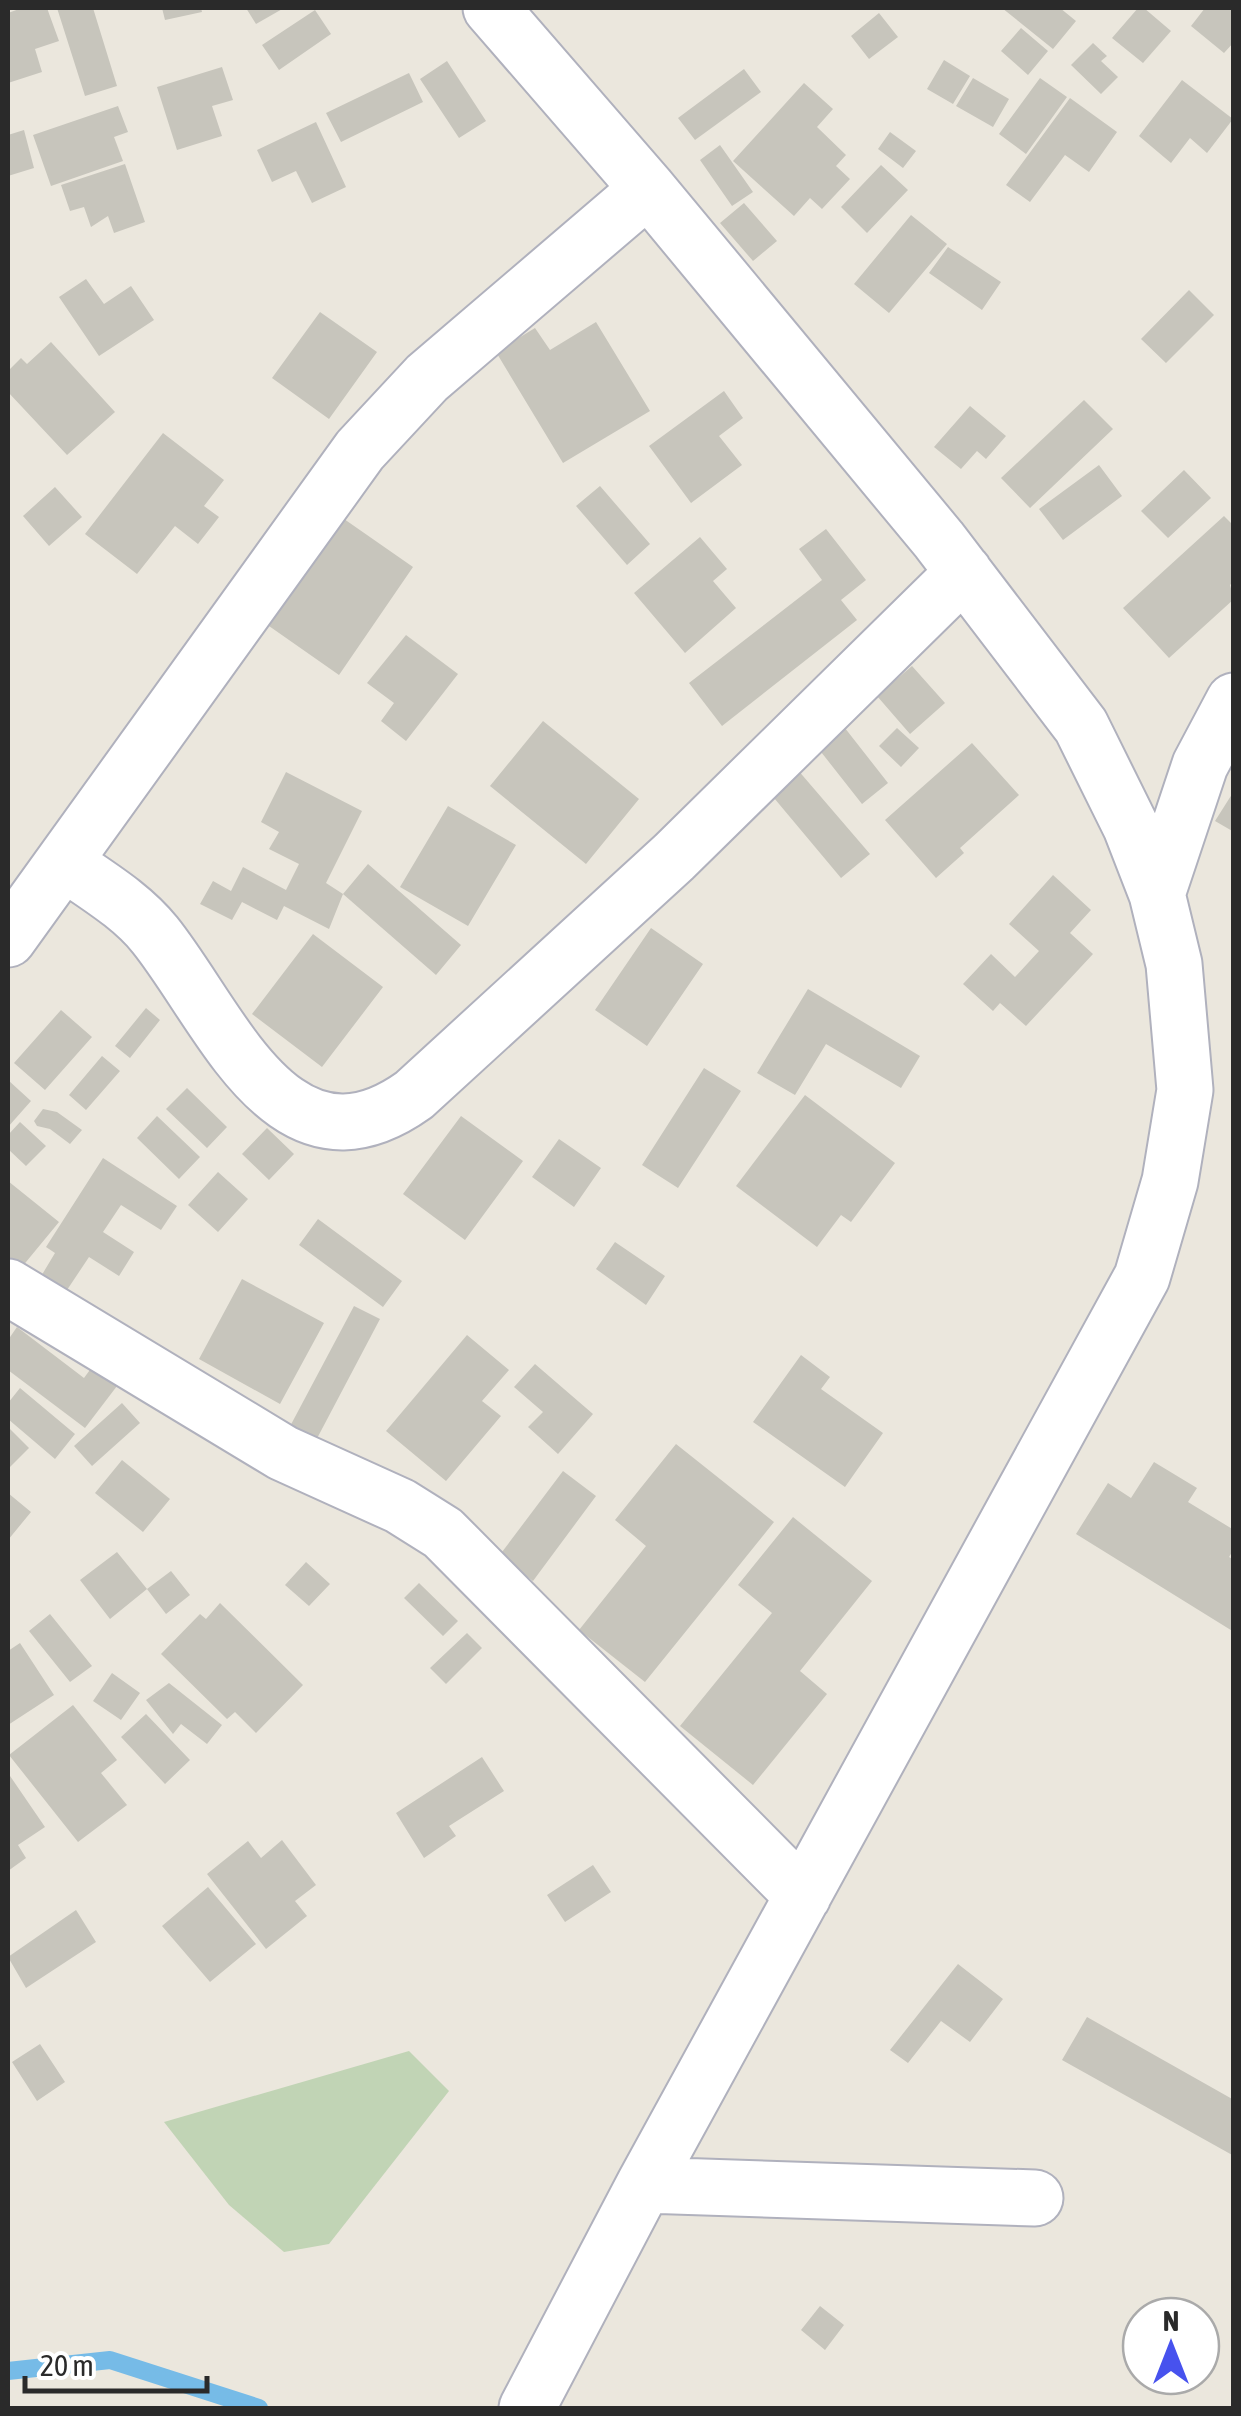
<svg xmlns="http://www.w3.org/2000/svg" width="1241" height="2416" viewBox="0 0 1241 2416" font-family="'Asap Condensed',sans-serif">
<style>
.cemetery{fill:#c1d4b5}
.lines{fill:none;stroke-linecap:round;stroke-linejoin:round}
.stream{stroke:#76bbe7;stroke-width:18}
.building{fill:#c7c5bc}
.minor-casing{stroke:#b0b1bd;stroke-width:59}
.minor{stroke:#fff;stroke-width:55}
</style>
<rect width="100%" height="100%" fill="#ebe7dd"/>
<!-- cemetery -->
<path class="cemetery" d="M409 2051 449 2091 329 2244 284 2252 229 2205 164 2122Z"/>
<g class="lines">
<!-- stream -->
<path class="stream" d="M8 2371 110 2360 259 2408"/>
</g>
<!-- building -->
<path class="building" d="M22 8H47L59 41 35 49 42 72 8 83V13Z
M57 8H93L117 86 85 96Z
M162 8H201L202 12 165 20Z
M246 8H284L256 24Z
M1002 8H1060L1076 21 1053 49Z
M1138 8H1144L1171 31 1143 63 1112 38Z
M1205 8H1234V42L1224 53 1191 26Z
M315 10 331 34 279 70 262 45Z
M879 13 898 37 869 59 851 36Z
M1021 28 1048 51 1028 75 1001 51Z
M1093 43 1107 56 1101 61 1118 77 1101 94 1071 65Z
M944 60 970 76 953 104 927 89Z
M447 61 486 121 459 138 420 79Z
M222 67 233 100 212 106 222 136 177 150 157 87Z
M744 69 761 92 695 140 678 118Z
M409 73 423 102 341 142 326 113Z
M973 78 1009 99 993 127 956 106Z
M1040 78 1067 97 1026 154 999 134Z
M1182 80 1233 119 1207 153 1190 138 1171 163 1139 136Z
M804 83 833 109 817 127 846 155 836 166 850 179 822 209 810 198 794 216 733 161Z
M1070 98 1117 132 1089 172 1065 155 1030 202 1006 185Z
M118 106 128 132 114 137 123 161 51 186 33 135Z
M316 122 346 187 312 203 296 171 272 182 257 150Z
M24 130 34 168 8 176V135Z
M890 132 916 151 903 168 878 149Z
M720 145 753 192 732 206 700 160Z
M125 164 145 222 114 233 108 216 91 227 84 207 70 211 61 185Z
M881 165 908 190 867 233 841 207Z
M744 203 777 241 753 261 720 223Z
M911 215 947 244 889 313 854 284Z
M948 247 1001 282 982 310 929 273Z
M86 279 104 304 131 286 154 320 99 356 59 297Z
M1189 290 1214 315 1166 363 1141 339Z
M320 312 377 352 329 419 272 378Z
M596 322 650 411 563 463 496 352 535 328 550 350Z
M51 342 115 412 67 455 8 392V371L21 358 27 364Z
M724 391 743 418 719 436 742 465 691 503 649 446Z
M1084 400 1113 429 1030 508 1001 478Z
M970 406 1006 436 986 459 977 451 961 469 934 447Z
M163 433 224 480 204 506 219 517 198 544 175 526 137 574 85 534Z
M1099 465 1122 496 1063 540 1039 509Z
M1184 470 1211 498 1168 538 1141 511Z
M600 486 650 544 627 565 576 506Z
M55 487 82 517 49 546 23 516Z
M334 512 413 567 339 675 259 619Z
M1224 516 1234 526V581L1230 585 1234 599 1169 658 1123 608Z
M826 529 866 580 841 600 857 620 722 726 689 683 822 580 799 549Z
M700 537 727 569 713 581 736 608 685 653 634 593Z
M406 635 458 674 406 741 381 721 394 703 367 683Z
M912 666 945 703 910 734 877 696Z
M543 721 639 799 586 864 490 786Z
M841 723 888 783 862 804 814 743Z
M897 728 919 748 901 767 879 746Z
M972 743 1019 795 960 848 964 853 936 878 885 820Z
M797 769 870 854 841 878 769 792Z
M286 772 362 811 326 883 343 894 368 864 461 945 436 975 343 894 329 929 284 906 277 920 242 902 232 920 200 904 213 881 231 891 243 867 286 890 299 864 269 849 279 832 261 822Z
M1234 791V832L1215 821Z
M448 806 516 845 468 926 400 887Z
M1053 875 1091 910 1070 933 1093 954 1026 1026 1000 1003 993 1011 963 984 991 954 1015 977 1039 951 1009 924Z
M651 928 703 964 647 1046 595 1010Z
M313 934 383 987 322 1067 252 1014Z
M808 989 920 1056 901 1088 826 1044 795 1095 757 1073Z
M146 1008 160 1020 130 1058 115 1046Z
M61 1010 92 1037 45 1090 14 1063Z
M102 1056 120 1071 86 1110 69 1095Z
M704 1068 741 1091 678 1188 642 1165Z
M8 1080 31 1101 8 1127Z
M187 1088 227 1127 207 1148 166 1109Z
M805 1095 895 1163 851 1222 841 1215 817 1247 736 1186Z
M43 1109 57 1112 82 1130 70 1144 50 1129 37 1126 34 1121Z
M157 1116 200 1157 179 1179 137 1138Z
M461 1116 523 1161 465 1240 403 1194Z
M20 1122 46 1146 26 1166 8 1149V1135Z
M267 1128 294 1154 269 1180 242 1154Z
M559 1139 601 1168 574 1207 532 1177Z
M103 1158 177 1206 161 1230 121 1205 103 1232 134 1252 119 1276 89 1257 55 1308 31 1293 55 1253 46 1247Z
M218 1172 248 1199 218 1232 188 1205Z
M8 1181 59 1222 12 1279 8 1276Z
M318 1219 402 1281 383 1307 299 1245Z
M615 1242 665 1276 646 1305 596 1269Z
M242 1279 324 1323 280 1404 199 1359Z
M354 1306 380 1319 313 1446 287 1432Z
M17 1327 84 1378 92 1367 117 1386 85 1428 8 1370V1340Z
M467 1335 509 1370 482 1401 501 1416 446 1481 386 1431Z
M801 1355 830 1377 821 1389 883 1433 845 1487 753 1422Z
M535 1364 593 1414 558 1454 528 1427 543 1412 514 1387Z
M20 1388 75 1434 55 1459 8 1419V1403Z
M122 1403 140 1423 92 1466 74 1446Z
M8 1427 29 1448 8 1469Z
M676 1444 774 1522 645 1682 579 1630 646 1546 615 1520Z
M122 1460 170 1499 143 1532 95 1493Z
M1154 1462 1197 1488 1188 1502 1234 1530V1549L1229 1557 1234 1560V1632L1076 1534 1108 1483 1131 1498Z
M563 1471 596 1496 533 1581 499 1556Z
M8 1493 31 1512 8 1540Z
M793 1517 872 1581 800 1671 827 1694 753 1785 680 1726 772 1613 738 1585Z
M117 1552 147 1589 171 1571 190 1595 166 1614 147 1589 110 1619 80 1580Z
M306 1562 330 1584 309 1606 285 1585Z
M419 1583 458 1621 443 1636 404 1598Z
M220 1603 303 1685 256 1733 235 1712 227 1719 161 1654 200 1614 206 1619Z
M50 1614 92 1666 70 1682 29 1631Z
M467 1633 482 1648 446 1684 430 1668Z
M20 1643 54 1695 8 1725V1651Z
M112 1673 140 1693 121 1720 93 1701Z
M169 1683 222 1725 207 1744 181 1724 173 1734 146 1700Z
M73 1705 117 1760 101 1773 127 1805 78 1842 9 1755Z
M146 1714 190 1760 165 1784 121 1737Z
M482 1757 504 1791 449 1826 456 1836 424 1858 396 1813Z
M8 1773 45 1827 18 1845 26 1858 8 1871Z
M282 1840 316 1885 295 1901 307 1916 266 1949 207 1874 248 1841 261 1858Z
M593 1865 611 1892 565 1922 547 1895Z
M208 1887 256 1944 210 1982 162 1926Z
M76 1910 96 1942 26 1988 8 1957Z
M958 1964 1003 1999 970 2042 941 2021 908 2063 890 2050Z
M1087 2017 1234 2100V2156L1062 2060Z
M40 2044 65 2082 37 2101 12 2062Z
M820 2306 844 2325 825 2350 801 2330Z"/>
<g class="lines">
<!-- minor casing -->
<g class="minor-casing">
<path id="minor" d="M491 8 648 189 939 540 1081 726 1131 827 1157 894 1174 964 1185 1090 1170 1181 1142 1277 644 2185 527 2408
M65 863C96 885 131 905 155 935 221 1017 284 1188 414 1095L674 857 964 572
M1157 894 1200 765 1234 701
M8 939 360 450 427 378 648 189
M8 1287 283 1453 400 1506 443 1533 803 1896
M644 2185 1035 2198"/>
</g>
<!-- minor -->
<use href="#minor" class="minor"/>
</g>
<!-- border -->
<rect width="1241" height="2416" fill="none" stroke="#2a2a2a" stroke-width="20"/>
<!-- north arrow -->
<g transform="translate(1171 2346)"><circle r="48" fill="#ffffff" stroke="#aaaaaa" stroke-width="2.5"/>
<path d="M0-8L18 38L0 25L-18 38Z" fill="#4752ee"/>
<text y="-15" font-size="28" font-weight="bold" text-anchor="middle" fill="#2a2a2a">N</text>
</g>
<!-- scale -->
<path d="M25 2376v15h182v-15" fill="none" stroke="#2a2a2a" stroke-width="5"/>
<text x="40" y="2376" font-size="30" fill="#2a2a2a" stroke="#ffffff" stroke-width="8" paint-order="stroke">20 m</text>
</svg>
